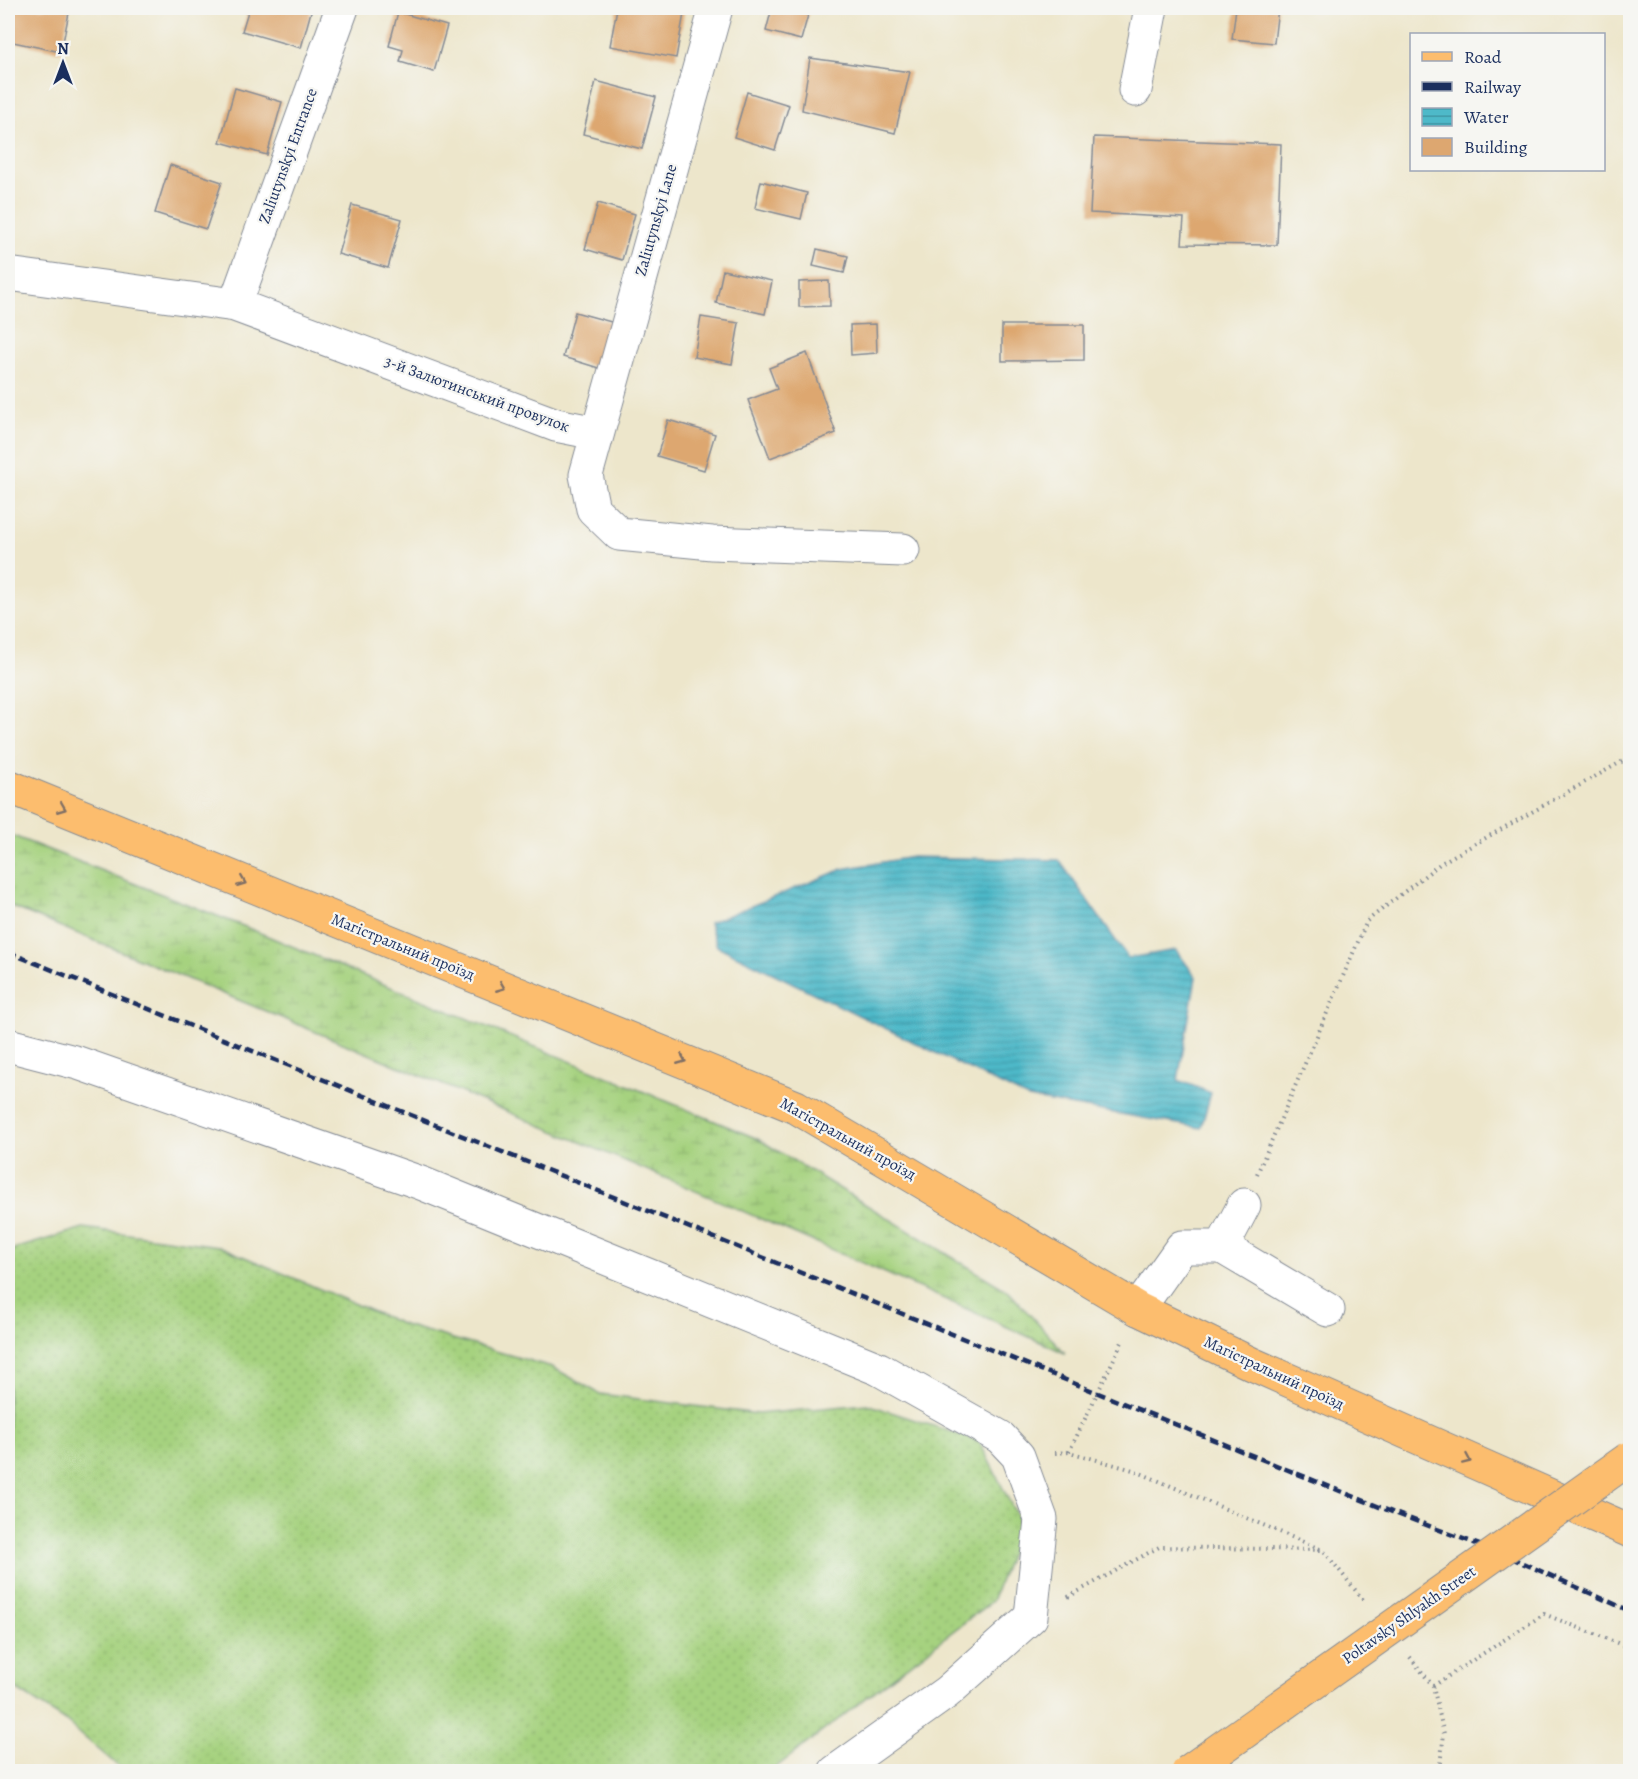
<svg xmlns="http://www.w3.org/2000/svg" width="1638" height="1779" viewBox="0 0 1638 1779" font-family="Alegreya,serif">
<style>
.grass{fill:url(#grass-dots);stroke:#60806e;stroke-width:1.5}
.wetland{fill:url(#wetland-marsh);stroke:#60806e;stroke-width:1.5}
.water{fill:url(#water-rules);stroke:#347494;stroke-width:1.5}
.building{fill:#dda770}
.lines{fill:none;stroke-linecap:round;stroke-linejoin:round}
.minor-casing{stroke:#848a94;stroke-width:35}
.major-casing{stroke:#848a94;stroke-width:35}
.path{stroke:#848a94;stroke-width:4;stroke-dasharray:1.5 4.5;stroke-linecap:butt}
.minor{stroke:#fff;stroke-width:33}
.major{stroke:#fcbd6e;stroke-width:33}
.rail{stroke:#1b2f5e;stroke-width:4.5;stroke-dasharray:9 4.5;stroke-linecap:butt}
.major-bridge-casing{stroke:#848a94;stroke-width:35;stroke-linecap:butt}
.major-bridge{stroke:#fcbd6e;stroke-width:33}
.oneway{stroke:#806f65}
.labels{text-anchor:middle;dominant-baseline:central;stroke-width:4.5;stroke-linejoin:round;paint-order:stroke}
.street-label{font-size:16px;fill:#1b2f5e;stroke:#f6f6f2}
</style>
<defs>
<pattern id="grass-dots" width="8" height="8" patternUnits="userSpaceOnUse" patternTransform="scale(1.5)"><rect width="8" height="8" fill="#a6d27f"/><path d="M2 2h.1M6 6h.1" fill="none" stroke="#8eb570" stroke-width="1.8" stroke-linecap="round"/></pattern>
<pattern id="wetland-marsh" width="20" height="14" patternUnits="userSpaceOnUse" patternTransform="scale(1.5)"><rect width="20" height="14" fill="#a6d27f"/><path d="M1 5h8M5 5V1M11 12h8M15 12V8" fill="none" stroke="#8eb570"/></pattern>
<pattern id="water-rules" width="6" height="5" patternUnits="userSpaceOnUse" patternTransform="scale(1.5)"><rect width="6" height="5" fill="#4eb9c9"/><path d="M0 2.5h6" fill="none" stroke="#4097a6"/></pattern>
</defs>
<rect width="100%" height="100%" fill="#f6f6f2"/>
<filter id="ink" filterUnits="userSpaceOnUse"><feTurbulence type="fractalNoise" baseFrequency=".0167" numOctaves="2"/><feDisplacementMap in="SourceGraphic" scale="12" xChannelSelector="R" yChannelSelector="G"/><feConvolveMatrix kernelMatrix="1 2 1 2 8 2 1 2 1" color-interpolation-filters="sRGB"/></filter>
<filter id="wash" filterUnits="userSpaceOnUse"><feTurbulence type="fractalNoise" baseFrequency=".008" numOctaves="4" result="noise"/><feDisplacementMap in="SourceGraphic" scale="24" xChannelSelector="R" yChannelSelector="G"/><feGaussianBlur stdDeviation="1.35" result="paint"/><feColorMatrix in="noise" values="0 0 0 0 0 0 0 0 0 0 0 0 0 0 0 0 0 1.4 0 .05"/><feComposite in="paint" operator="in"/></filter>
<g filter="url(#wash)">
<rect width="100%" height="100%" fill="#ede6cb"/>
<!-- grass -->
<path class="grass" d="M83 1228 219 1246 404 1325 552 1367 600 1394 758 1414 867 1404 979 1441 1021 1524 992 1601 771 1771H124L63 1719 8 1684V1251Z"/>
<!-- wetland -->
<path class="wetland" d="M8 834 248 928 758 1139 1008 1291 1065 1353C716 1195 362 1051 8 905Z"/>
<!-- water -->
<path class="water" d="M912 857 1059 860 1128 958 1176 950 1196 977 1178 1080 1211 1093 1201 1128 1028 1098 717 946 709 923 843 869Z"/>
<g id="blocks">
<!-- building -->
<path class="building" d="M8 8H70L61 52 8 41Z
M249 8H312L301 48 242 31Z
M617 8H685L676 58 610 46Z
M772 8H810L801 40 766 31Z
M1236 8H1278L1274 43 1232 39Z
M398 12 447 26 434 72 400 62 403 50 389 46Z
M810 58 910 72 895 133 802 110Z
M596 81 656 97 642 149 583 134Z
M235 88 282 102 267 155 220 142Z
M747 92 789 105 775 150 734 137Z
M1094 137 1281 144 1277 245 1182 244 1184 218 1090 213Z
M170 165 222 182 206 229 155 213Z
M761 181 807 193 801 219 755 208Z
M598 203 635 214 622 260 585 249Z
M352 205 402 219 388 268 338 254Z
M817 249 848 256 844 273 813 266Z
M723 270 772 281 765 314 716 303Z
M829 281 830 306 799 307V282Z
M575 312 615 323 602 369 563 357Z
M701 317 739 323 732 364 694 357Z
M876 324 877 353 851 355 850 325Z
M1002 325H1084V360L1002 361Z
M807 353 836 433 770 458 748 400 777 389 769 368Z
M668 420 715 434 704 470 657 456Z"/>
</g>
</g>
<g filter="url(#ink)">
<use href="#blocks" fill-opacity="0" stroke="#848a94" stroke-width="1.5"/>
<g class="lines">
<!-- minor casing -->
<g class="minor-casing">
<path id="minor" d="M716 8 586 475 593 509 619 534 712 543 903 550
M1135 90 1151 8
M8 274 235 305 556 425 596 433
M235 305 342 8
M8 1045 78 1063 421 1183 879 1369 1000 1437 1018 1456 1041 1519 1031 1617 947 1692 835 1772
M1222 1247 1328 1310
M1138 1309 1182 1247H1222L1244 1205"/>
</g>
<!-- major casing -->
<g class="major-casing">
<path id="major" d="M8 786 796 1107 1138 1309 1252 1364 1630 1531"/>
</g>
<!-- path -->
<path class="path" d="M1257 1174 1367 921 1441 863 1630 757
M1069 1452 1123 1340
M1055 1453 1069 1452 1133 1470 1320 1549
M1068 1597 1159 1547 1323 1550 1365 1602
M1410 1657 1433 1686 1444 1734 1439 1772
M1433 1686 1544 1614 1630 1648"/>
<!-- minor -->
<use href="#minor" class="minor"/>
<!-- major -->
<use href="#major" class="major"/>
<!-- rail -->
<path class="rail" d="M8 952 1392 1512 1498 1552 1630 1611"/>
<!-- major-bridge casing -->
<g class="major-bridge-casing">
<path id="major-bridge" d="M1188 1772 1630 1458"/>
</g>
<!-- major-bridge -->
<use href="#major-bridge" class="major-bridge"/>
</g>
<!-- one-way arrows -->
<defs><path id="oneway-chevron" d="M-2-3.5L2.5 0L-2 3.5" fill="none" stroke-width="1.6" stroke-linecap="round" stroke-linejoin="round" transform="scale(1.5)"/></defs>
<g class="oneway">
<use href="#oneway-chevron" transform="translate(62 808) rotate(22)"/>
<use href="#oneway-chevron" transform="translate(242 882) rotate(22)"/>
<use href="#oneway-chevron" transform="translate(501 987) rotate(22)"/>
<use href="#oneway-chevron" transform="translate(682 1060) rotate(22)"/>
<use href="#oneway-chevron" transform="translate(1467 1460) rotate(24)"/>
</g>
</g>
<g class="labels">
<!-- street labels -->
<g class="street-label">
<text transform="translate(288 156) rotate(-70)">Zaliutynskyi Entrance</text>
<text transform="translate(656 220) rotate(-74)">Zaliutynskyi Lane</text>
<text transform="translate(477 394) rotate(20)">3-й Залютинський провулок</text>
<text transform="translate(403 947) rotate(22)">Магістральний проїзд</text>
<text transform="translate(848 1139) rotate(29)">Магістральний проїзд</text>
<text transform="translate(1274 1373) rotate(25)">Магістральний проїзд</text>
<text transform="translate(1409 1615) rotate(-35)">Poltavsky Shlyakh Street</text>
</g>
</g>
<!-- margin -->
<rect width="1638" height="1779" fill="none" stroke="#f6f6f2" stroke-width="30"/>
<!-- legend -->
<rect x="1410" y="33" width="195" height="138" fill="#f6f6f2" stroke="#9ea6b7" stroke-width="1.5"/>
<rect x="1422" y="52" width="30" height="9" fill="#fcbd6e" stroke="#9ea6b7" stroke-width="1.5"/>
<text x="1464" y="63" font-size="18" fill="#1b2f5e">Road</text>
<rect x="1422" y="82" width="30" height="9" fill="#1b2f5e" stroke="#9ea6b7" stroke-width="1.5"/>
<text x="1464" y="93" font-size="18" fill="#1b2f5e">Railway</text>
<rect x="1422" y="108" width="30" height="18" fill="url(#water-rules)" stroke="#9ea6b7" stroke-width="1.5"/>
<text x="1464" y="123" font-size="18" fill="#1b2f5e">Water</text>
<rect x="1422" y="138" width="30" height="18" fill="#dda770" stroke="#9ea6b7" stroke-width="1.5"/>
<text x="1464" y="153" font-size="18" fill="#1b2f5e">Building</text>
<!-- north arrow -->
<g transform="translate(63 63)" stroke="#f6f6f2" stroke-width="4.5" paint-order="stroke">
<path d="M0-4.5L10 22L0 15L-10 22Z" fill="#1b2f5e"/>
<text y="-9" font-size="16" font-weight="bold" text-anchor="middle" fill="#1b2f5e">N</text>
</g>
</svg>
